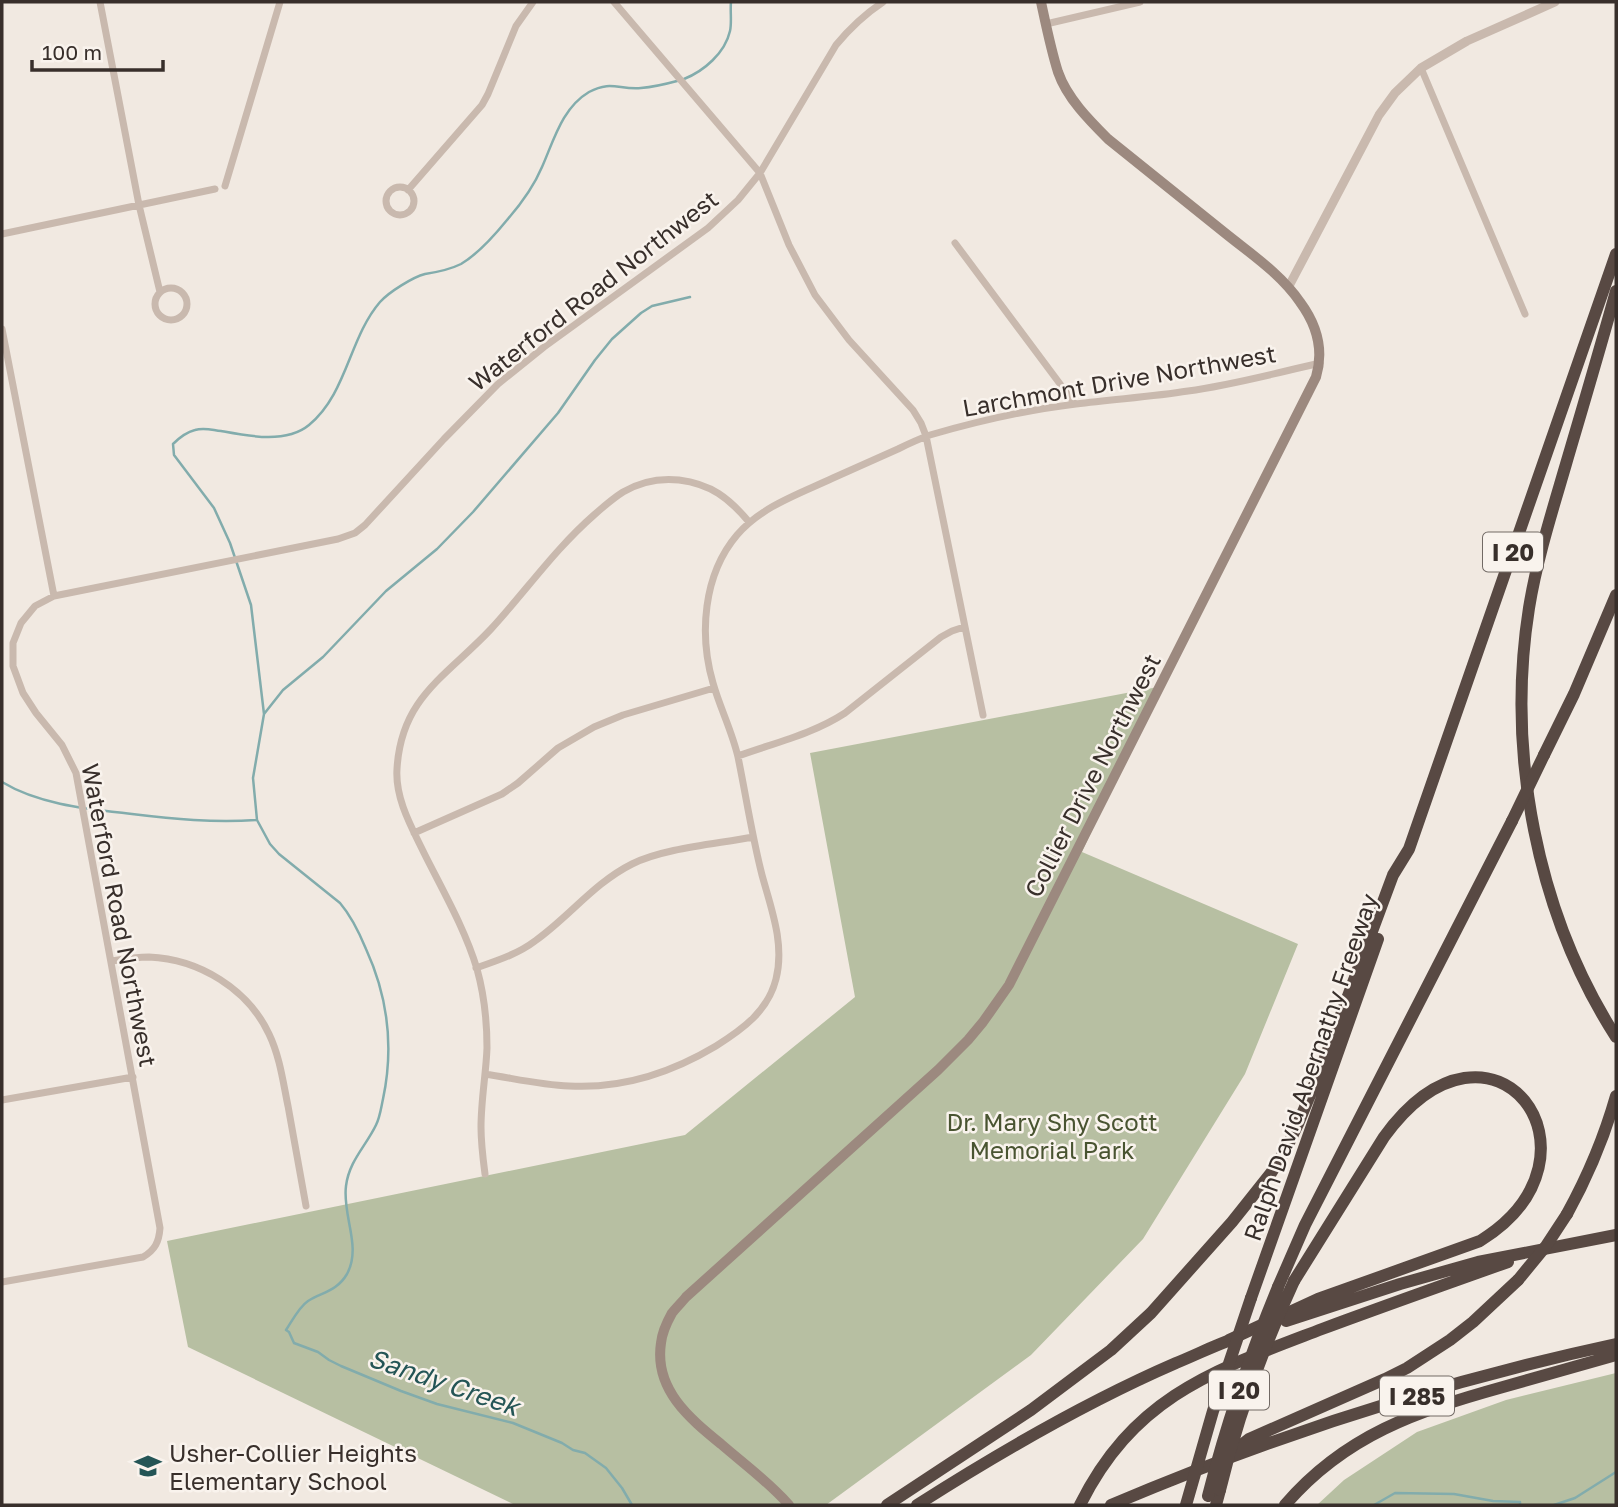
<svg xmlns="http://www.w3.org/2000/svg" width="1618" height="1507" viewBox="0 0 1618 1507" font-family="'Golos Text',sans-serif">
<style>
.green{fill:#b7bfa2}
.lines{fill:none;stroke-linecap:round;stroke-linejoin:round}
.stream{stroke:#82acac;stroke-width:2.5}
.minor{stroke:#c9b9ae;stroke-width:7}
.tertiary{stroke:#c9b9ae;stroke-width:9}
.secondary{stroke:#9c897f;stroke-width:10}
.motorway{stroke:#584943;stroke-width:12}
.motorway-bridge{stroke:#584943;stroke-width:12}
.labels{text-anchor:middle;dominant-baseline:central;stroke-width:5;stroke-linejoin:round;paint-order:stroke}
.shield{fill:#f9f3ed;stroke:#726a65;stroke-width:2}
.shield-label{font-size:23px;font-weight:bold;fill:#382f2b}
.street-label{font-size:24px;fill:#382f2b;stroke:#f9f3ed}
.park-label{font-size:24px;fill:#495431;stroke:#f9f3ed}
.poi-label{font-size:24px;fill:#382f2b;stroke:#f9f3ed;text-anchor:start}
.water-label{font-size:26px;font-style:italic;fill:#245556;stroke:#f9f3ed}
</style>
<rect width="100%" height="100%" fill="#f1e9e1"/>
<!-- green -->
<path class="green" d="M1163 686 1120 769 1082 852 1298 944 1245 1074 1143 1239 1031 1355 826 1505H515L188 1347 167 1241 685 1135 855 997 810 753Z
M1616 1373V1505H1317L1344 1480 1417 1432 1506 1400Z"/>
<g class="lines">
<!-- stream -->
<path class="stream" d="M684 79C704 71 725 53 730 31 732 22 730 11 731 2
M264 714 283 690 323 657 386 591 437 549 473 512 558 413 595 360 612 339 641 313 652 306 690 297
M2 782C40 805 89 809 132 814 173 819 214 823 256 820
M632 1505 622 1488 606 1468 585 1453 573 1450 562 1443 513 1423 437 1404 401 1391 341 1366 329 1360 318 1352 294 1343 289 1332 286 1330C292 1321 299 1307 308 1301 323 1292 337 1291 347 1274 362 1246 342 1216 346 1186 349 1161 366 1146 376 1125 380 1117 381 1108 383 1099 394 1047 388 997 366 949 359 932 352 917 340 903L279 854 270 844 257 820 253 778 264 714 251 605 230 543 214 508 174 455 173 444C179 438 187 432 195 430 204 427 212 430 221 431 248 436 286 444 309 425 347 394 349 338 380 302 389 292 413 277 425 274 438 272 449 270 461 264 478 254 494 236 507 220 521 204 534 186 542 167 554 140 562 108 589 92 611 80 619 90 641 88 653 87 666 84 677 81
M1374 1505 1395 1493 1454 1494 1493 1501 1520 1502V1505
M1554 1505 1575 1498 1616 1472"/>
<!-- minor -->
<path class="minor" d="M100 2 139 205 160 292
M614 2 760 173 789 245 815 295 849 340 913 410 921 423 926 436 983 715
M1046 24 1140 2
M1421 68 1525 314
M225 186 280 2
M386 201a14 14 0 1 1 28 0a14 14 0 1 1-28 0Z
M408 190 482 105 488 94 516 26 533 2
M2 234 215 189
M955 243 1075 404
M155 304a16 16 0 1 1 32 0a16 16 0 1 1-32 0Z
M2 329 54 596
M738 756C774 743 813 734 845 713L941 637 952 631 964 627
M414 833 502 794 518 783 558 748 594 727 623 715 714 688
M112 961C124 959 136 957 149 957 199 959 248 989 269 1034 280 1057 283 1082 288 1106 294 1140 300 1173 306 1206
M476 968C496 961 518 954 535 941 569 917 594 883 632 864 664 848 717 844 753 837
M485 1074C512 1078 541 1085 569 1086 622 1089 671 1073 716 1046 743 1029 768 1011 776 979 785 944 771 908 762 875 752 836 746 796 738 757 732 731 720 708 713 683 699 635 703 575 737 535 762 506 799 494 833 478 855 468 876 459 898 449 908 444 919 439 930 435 978 421 1026 410 1076 404 1113 399 1151 397 1188 391 1232 385 1276 373 1320 363
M2 1100 133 1077
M485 1174C483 1159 481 1143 481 1127 481 1100 486 1074 487 1048 487 1021 484 994 477 969 465 929 443 891 424 853 412 828 395 799 397 769 401 697 447 676 491 629 526 591 555 549 594 515 603 507 612 499 623 492 640 482 660 478 679 480 711 484 729 498 749 522
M2 1282 143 1257C155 1250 159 1242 160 1228L76 773 62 745 36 713 23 693 13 666V643L21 623 35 606 54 596 338 539 355 533 365 525 444 439 498 384 544 347 708 228 738 200 760 173 836 45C850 28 865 14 883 2"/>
<!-- tertiary -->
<path class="tertiary" d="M1289 286 1379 115 1395 93 1421 68 1467 41 1555 2"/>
<!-- secondary -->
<path class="secondary" d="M789 1505C769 1482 744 1464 721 1444 689 1418 654 1389 661 1343 662 1333 667 1322 672 1313 676 1308 682 1302 686 1297L938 1070 968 1040 983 1022 1009 985 1316 377C1324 350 1317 325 1300 302 1281 274 1251 254 1225 233 1186 202 1147 170 1108 139 1089 120 1067 98 1058 72 1051 50 1046 25 1041 2"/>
<!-- motorway -->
<path class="motorway" d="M1616 291C1600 349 1583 406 1566 464 1552 512 1537 559 1529 608 1506 753 1537 914 1616 1037
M1544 755 1574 694 1616 595
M1567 1214C1588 1176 1604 1138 1616 1096
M1278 1287 1305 1225 1512 821
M1251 1298 1378 939
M1286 1321 1400 1284 1478 1262 1616 1235
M1229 1340 1318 1299 1480 1241C1618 1156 1493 987 1384 1137L1294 1281
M1231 1453 1249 1439 1385 1379 1407 1368 1450 1340 1473 1322 1518 1280
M887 1505 1031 1410 1111 1350 1151 1313 1232 1222 1271 1173 1286 1149 1298 1124 1322 1066 1393 875 1409 849 1616 254
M917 1505C1000 1452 1086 1402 1176 1363 1196 1355 1215 1345 1236 1338
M1080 1505C1135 1395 1215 1370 1322 1329 1384 1306 1446 1284 1508 1262
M1111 1505C1273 1436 1444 1381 1616 1344
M1216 1505 1220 1490
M1285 1505C1345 1435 1417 1411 1503 1387 1541 1376 1578 1366 1616 1355"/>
<!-- motorway-bridge -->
<path class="motorway-bridge" d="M1512 821 1544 755
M1518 1280 1546 1246 1567 1214
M1220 1490C1237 1419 1263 1348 1294 1281
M1208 1496C1226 1425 1250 1355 1278 1287
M1186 1505 1213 1411 1251 1298"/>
</g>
<!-- icons -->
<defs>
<g id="school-bare" transform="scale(2.1)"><path d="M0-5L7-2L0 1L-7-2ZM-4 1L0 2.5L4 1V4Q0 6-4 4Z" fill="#245556" stroke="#f9f3ed" stroke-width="2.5" paint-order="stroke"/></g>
</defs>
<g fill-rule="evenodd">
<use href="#school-bare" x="148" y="1466"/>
</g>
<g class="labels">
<!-- shield labels -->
<g class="shield">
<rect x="1483" y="532.5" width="60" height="39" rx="5"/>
<rect x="1209" y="1370.5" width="60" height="39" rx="5"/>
<rect x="1380" y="1376.5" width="74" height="39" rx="5"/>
</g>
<g class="shield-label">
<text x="1513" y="552">I 20</text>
<text x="1239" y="1390">I 20</text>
<text x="1417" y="1396">I 285</text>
</g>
<!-- street labels -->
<g class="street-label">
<text transform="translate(593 290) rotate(-38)">Waterford Road Northwest</text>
<text transform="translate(1119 380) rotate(-10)">Larchmont Drive Northwest</text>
<text transform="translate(1092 775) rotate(-63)">Collier Drive Northwest</text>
<text transform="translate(120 915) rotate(79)">Waterford Road Northwest</text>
<text transform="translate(1310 1067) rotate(-71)">Ralph David Abernathy Freeway</text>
</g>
<!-- park labels -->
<g class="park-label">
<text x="1052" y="1121">Dr. Mary Shy Scott<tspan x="1052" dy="28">Memorial Park</tspan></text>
</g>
<!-- poi labels -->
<g class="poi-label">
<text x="169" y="1452">Usher-Collier Heights<tspan x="169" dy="28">Elementary School</tspan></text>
</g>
<!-- water labels -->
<g class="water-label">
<text transform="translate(444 1382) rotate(19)">Sandy Creek</text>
</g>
</g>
<!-- border -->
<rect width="1618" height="1507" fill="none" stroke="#382f2b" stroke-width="7"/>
<!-- scale -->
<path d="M32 60v10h131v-10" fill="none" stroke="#382f2b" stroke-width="3.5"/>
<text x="42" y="60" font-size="21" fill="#382f2b" stroke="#f9f3ed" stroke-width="5" paint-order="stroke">100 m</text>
</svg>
